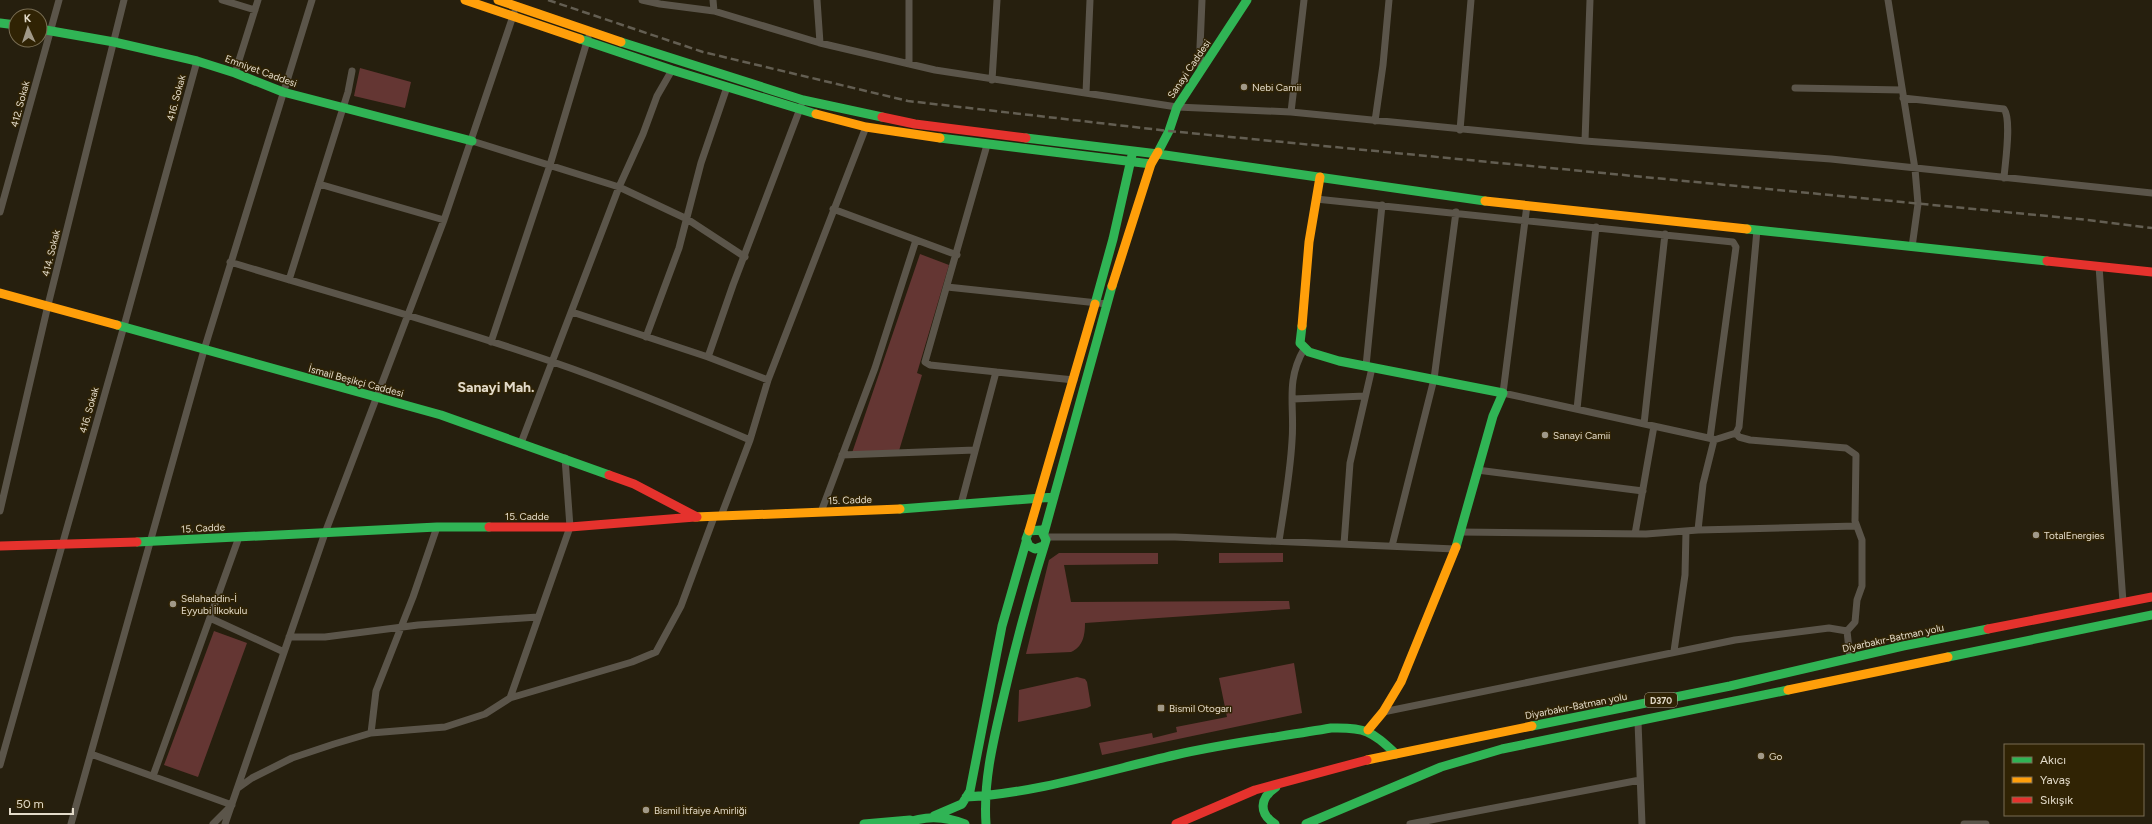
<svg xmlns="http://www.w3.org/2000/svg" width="2152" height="824" viewBox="0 0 2152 824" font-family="Figtree,sans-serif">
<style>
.green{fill:#643633}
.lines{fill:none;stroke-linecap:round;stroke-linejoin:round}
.street{stroke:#5b554a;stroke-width:7}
.fast{stroke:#30b455;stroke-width:9}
.slow{stroke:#ff9f0a;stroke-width:9}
.jam{stroke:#e5322d;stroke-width:9}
.rail{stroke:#635e52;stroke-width:2.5;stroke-dasharray:8 4;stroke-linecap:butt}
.poi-dot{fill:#a19988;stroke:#302304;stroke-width:1.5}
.labels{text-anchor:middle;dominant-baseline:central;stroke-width:3;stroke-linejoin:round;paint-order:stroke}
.shield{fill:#302304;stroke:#ada48f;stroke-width:1}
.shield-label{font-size:9px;font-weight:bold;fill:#e3dbca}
.street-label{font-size:10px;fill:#e3dbca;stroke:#302304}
.poi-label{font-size:10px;fill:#e3dbca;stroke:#302304;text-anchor:start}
.district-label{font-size:14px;font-weight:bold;fill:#e3dbca;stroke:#302304}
</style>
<rect width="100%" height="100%" fill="#261f0e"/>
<!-- green -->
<path class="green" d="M360 68 411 82 405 108 354 96Z
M920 254 949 265 917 373 922 375 898 454 852 453Z
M1059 553H1158V564L1064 565 1071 602 1289 601 1290 609 1085 623C1085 635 1083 647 1071 652L1026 654 1049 560Z
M1219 553H1283V562L1219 563Z
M214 631 247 643 198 777 164 765Z
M1294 663 1302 713 1102 755 1099 743 1152 733 1153 738 1177 732 1176 727 1227 717 1219 678Z
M1077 677 1085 679 1087 682 1091 706 1087 708 1018 722 1019 690Z"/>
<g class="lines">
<!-- street -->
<path class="street" d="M222 0 255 10
M642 0 660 4 714 11 820 43 935 70 1177 107 1291 112 1585 141 1831 159 2152 193
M713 0 714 11
M817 0 820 43
M1888 0 1915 169 1918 204 1912 247
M909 64V0
M1201 70 1200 47 1202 0
M235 73 258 0
M992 80 997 0
M1795 88 1902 90
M1086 93 1090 0
M1903 98 2004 109C2012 120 2005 163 2004 178
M1291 112 1304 0
M1375 121 1383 65 1389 0
M1460 130 1471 0
M472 141 619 187 687 219 745 257
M1585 141 1590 0
M987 145 925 362 930 365 1074 380
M319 184 444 220
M1316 199 1733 242 1736 247 1710 438
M1527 205 1503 393 1713 439
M833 209 957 255
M0 212 59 0
M230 262C338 295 447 325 553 362 620 385 685 412 750 440
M2099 266 2123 602
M289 280 348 92 352 71
M947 287 1107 304
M572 312 708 357 768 380
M646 337 679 248 701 163 727 87
M491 342 550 165 588 38
M708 357 733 285 801 106
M1366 366 1382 205
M1293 399 1365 396
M1577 409 1596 227
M1644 424 1665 234
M1736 433 1739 437 1750 440 1846 448 1856 455 1855 521 1862 540V586L1857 600 1855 622 1847 631
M521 443 619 187 643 134 657 96 672 70
M842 455 975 450
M1477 470 1643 491
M961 504 996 372
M0 511 48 305 124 0
M821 512 875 368 916 240
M721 516 750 440 768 380 866 127
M1698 530 1703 484 1714 440 1736 433 1739 427 1757 230
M1460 532 1646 534 1698 530 1856 526
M1635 534 1654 426
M1046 537H1175L1455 549
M1279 541C1284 508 1290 475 1292 441 1295 406 1285 382 1304 349
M1344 544 1350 463 1372 368
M1392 546 1434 379 1456 212
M210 618 284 652
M289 637H325L418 625 538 617
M1674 651 1685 575 1686 531
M510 698 570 527 565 458
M1383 712 1735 640 1829 628 1847 631 1850 658
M1638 722 1642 824
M371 733 376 691 413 597 437 527
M91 754 232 805 213 824
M0 765 124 326 197 61
M153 776 239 537
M238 788 252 778 292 758 334 744 371 733 445 727 485 714 510 698 632 662 656 652 681 606 714 517
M71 824 204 350 312 0
M225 824 325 533 444 220 514 13
M1410 824 1640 780
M1964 824H1986"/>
<!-- fast -->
<path class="fast" d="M0 23 16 25
M40 29 114 42 197 61 235 73 283 92 472 141
M580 39 672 70 816 114
M621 42 803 100 882 117
M940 138 1151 164
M1026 138 1158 154 1485 201
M1158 152 1169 131 1177 107 1247 0
M1747 229 2047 261
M1095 304 1113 239 1132 155
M117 325 441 415 609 475
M1302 326 1300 343 1309 352 1339 361 1503 393 1493 416 1456 547
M900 509 1054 497
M1044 533 1112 286
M137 542 437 527H489
M1948 657 2152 615
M1532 726 1730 686 1903 646 1988 629
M966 797C1038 793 1105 771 1175 755 1226 743 1279 737 1331 728 1366 727 1371 731 1396 754
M934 816 962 804 970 791 1002 626 1026 542
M864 824 910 820
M904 824C925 815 944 816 965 824
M986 824C983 780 994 738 1004 695 1016 643 1030 591 1046 540L1041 530 1029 531 1026 539 1029 546 1035 549 1043 546
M1275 824C1258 813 1260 798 1276 787
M1306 824 1441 767 1502 749 1788 690"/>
<!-- slow -->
<path class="slow" d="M465 0 580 39
M498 0 621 42
M816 114 866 127 940 138
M1485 201 1747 229
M1112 286 1151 164 1158 152
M0 293 117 325
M1302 326 1309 242 1320 177
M695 517 900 509
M1029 531 1095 304
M1788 690 1948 657
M1368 730 1383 712 1401 682 1456 547
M1367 760 1532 726"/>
<!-- jam -->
<path class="jam" d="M882 117 915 124 1026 138
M2047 261 2152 272
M609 475 634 484 697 517
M489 527H570L695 517
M0 546 137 542
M1988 629 2152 597
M1176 824 1255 790 1367 760"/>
<!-- rail -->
<path class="rail" d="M548 0 703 52 908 101 1169 131 2088 220 2152 228"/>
</g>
<!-- markers -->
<g class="poi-dot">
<circle cx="1244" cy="87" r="4"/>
<circle cx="1545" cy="435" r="4"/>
<circle cx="2036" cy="535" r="4"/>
<circle cx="173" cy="604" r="4"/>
<rect x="1157" y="704" width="8" height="8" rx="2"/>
<circle cx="1761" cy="756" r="4"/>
<circle cx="646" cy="810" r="4"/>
</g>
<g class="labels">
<!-- shield labels -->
<rect class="shield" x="1645" y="693" width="32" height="14" rx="3"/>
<g class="shield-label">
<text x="1661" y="700">D370</text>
</g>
<!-- street labels -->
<g class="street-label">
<text transform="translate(1189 69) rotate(-56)">Sanayi Caddesi</text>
<text transform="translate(261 71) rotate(20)">Emniyet Caddesi</text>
<text transform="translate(176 98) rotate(-75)">416. Sokak</text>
<text transform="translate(20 104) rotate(-75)">412. Sokak</text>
<text transform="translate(51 253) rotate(-76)">414. Sokak</text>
<text transform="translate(356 381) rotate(15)">İsmail Beşikçi Caddesi</text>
<text transform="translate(89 410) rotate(-74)">416. Sokak</text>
<text transform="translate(850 500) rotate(-2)">15. Cadde</text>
<text x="527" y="516">15. Cadde</text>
<text transform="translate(203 528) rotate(-3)">15. Cadde</text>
<text transform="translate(1893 638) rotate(-12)">Diyarbakır-Batman yolu</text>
<text transform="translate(1576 706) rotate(-11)">Diyarbakır-Batman yolu</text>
</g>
<!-- poi labels -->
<g class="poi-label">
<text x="1252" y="87">Nebi Camii</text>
<text x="1553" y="435">Sanayi Camii</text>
<text x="2044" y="535">TotalEnergies</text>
<text x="181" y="598">Selahaddin-İ<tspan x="181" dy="12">Eyyubi İlkokulu</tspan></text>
<text x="1169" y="708">Bismil Otogarı</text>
<text x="1769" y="756">Go</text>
<text x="654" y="810">Bismil İtfaiye Amirliği</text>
</g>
<!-- district labels -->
<g class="district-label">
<text x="496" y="387">Sanayi Mah.</text>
</g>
</g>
<!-- legend -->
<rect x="2004" y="744" width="140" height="72" fill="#302304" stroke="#786d53"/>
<rect x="2012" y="757" width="20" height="6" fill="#30b455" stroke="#786d53"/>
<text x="2040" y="764" font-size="12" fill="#e3dbca">Akıcı</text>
<rect x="2012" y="777" width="20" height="6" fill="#ff9f0a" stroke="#786d53"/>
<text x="2040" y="784" font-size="12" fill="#e3dbca">Yavaş</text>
<rect x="2012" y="797" width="20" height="6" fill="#e5322d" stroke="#786d53"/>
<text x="2040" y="804" font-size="12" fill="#e3dbca">Sıkışık</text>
<!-- north arrow -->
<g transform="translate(28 28) rotate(357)"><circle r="19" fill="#302304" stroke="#786d53"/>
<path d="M0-3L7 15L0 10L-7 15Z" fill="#a19988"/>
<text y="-6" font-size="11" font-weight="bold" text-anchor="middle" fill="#e3dbca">K</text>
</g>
<!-- scale -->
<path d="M10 808v6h63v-6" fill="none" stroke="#e3dbca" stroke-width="2"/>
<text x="16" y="808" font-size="12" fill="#e3dbca" stroke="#302304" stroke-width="3" paint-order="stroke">50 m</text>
</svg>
